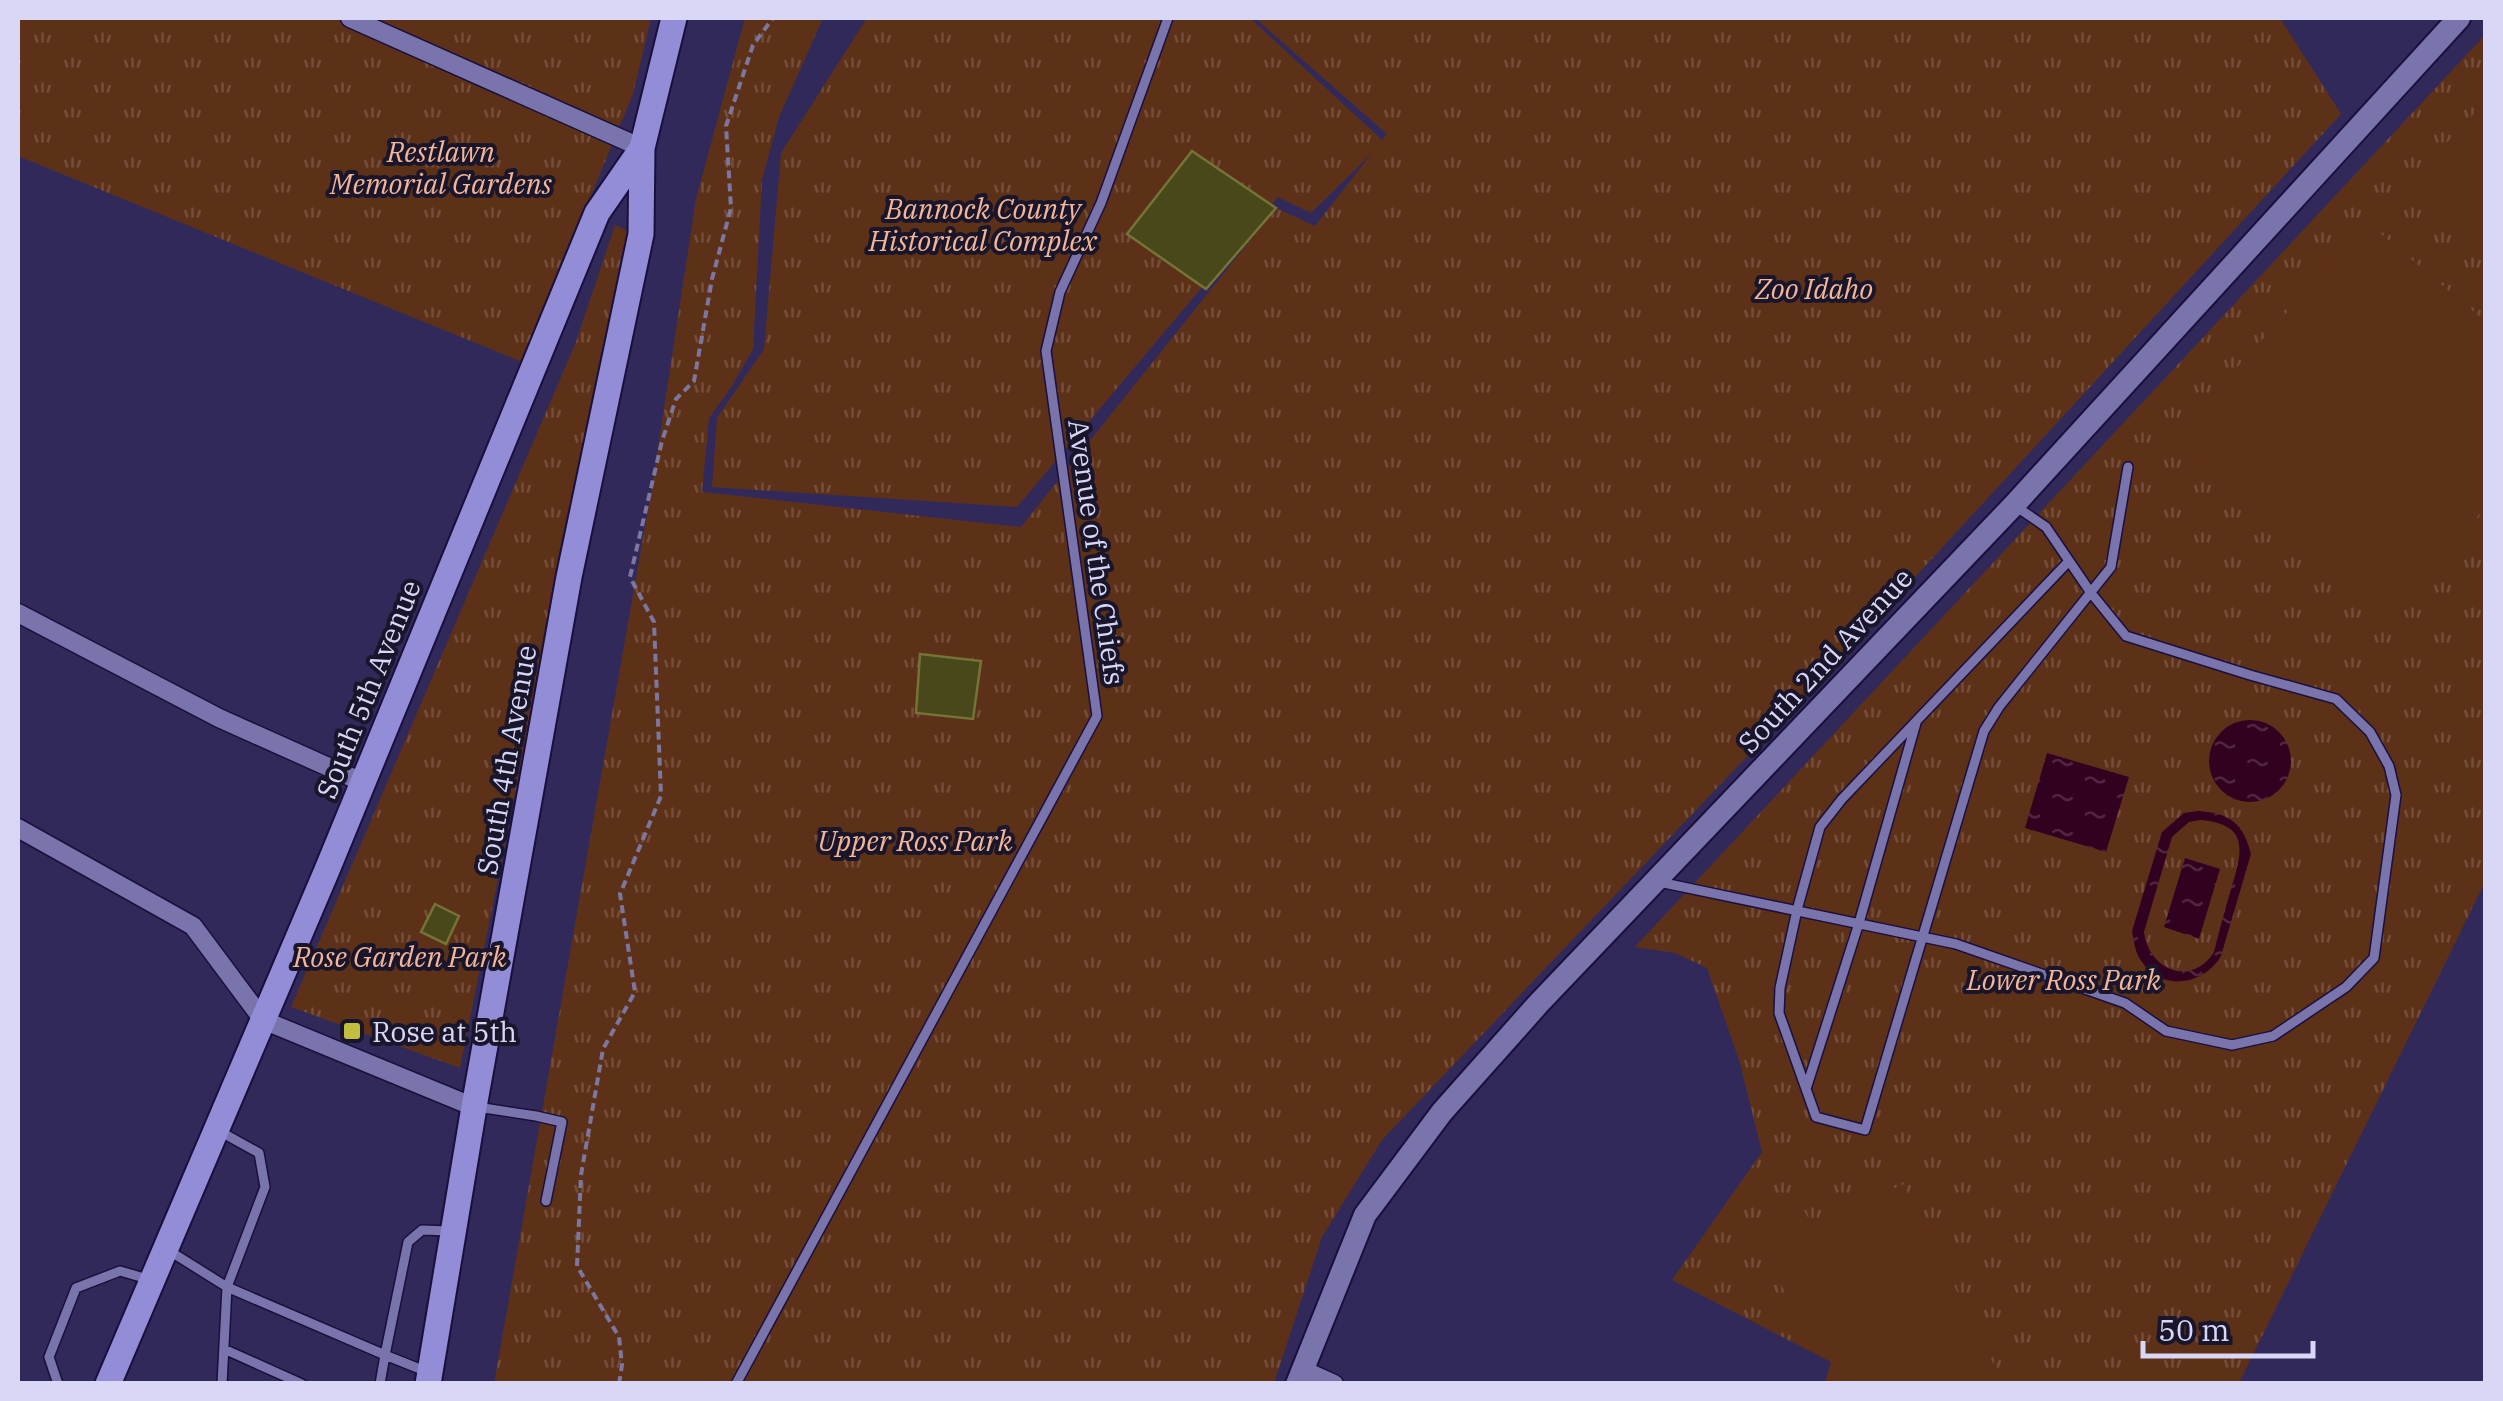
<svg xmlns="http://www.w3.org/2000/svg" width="2503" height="1401" viewBox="0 0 2503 1401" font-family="'IBM Plex Serif',serif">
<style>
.park{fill:url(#park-tufts)}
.garden{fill:#5d3118}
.water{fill:url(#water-ripples);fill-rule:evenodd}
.building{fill:#49481b;stroke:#757336;stroke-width:2.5}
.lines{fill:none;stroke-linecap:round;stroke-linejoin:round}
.service-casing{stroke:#1a0f3d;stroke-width:12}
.minor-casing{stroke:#1a0f3d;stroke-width:21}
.tertiary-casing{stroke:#1a0f3d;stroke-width:26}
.primary-casing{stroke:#1a0f3d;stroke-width:29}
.path{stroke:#7c77a0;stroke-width:4;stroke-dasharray:8 5;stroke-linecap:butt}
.service{stroke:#7974ab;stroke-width:9}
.minor{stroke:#7974ab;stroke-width:18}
.tertiary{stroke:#7974ab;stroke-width:22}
.primary{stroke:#938cd6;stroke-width:25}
.poi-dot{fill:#c1be40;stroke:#19162c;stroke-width:4}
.labels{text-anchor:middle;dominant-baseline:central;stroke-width:8;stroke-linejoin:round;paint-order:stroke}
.park-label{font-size:28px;font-style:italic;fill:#f4b697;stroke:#19162c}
.street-label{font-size:28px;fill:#d9d7f6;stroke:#19162c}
.poi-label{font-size:28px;fill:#d9d7f6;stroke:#19162c;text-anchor:start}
</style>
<defs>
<pattern id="park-tufts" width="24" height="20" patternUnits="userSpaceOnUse" patternTransform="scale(2.5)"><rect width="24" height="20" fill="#5d3118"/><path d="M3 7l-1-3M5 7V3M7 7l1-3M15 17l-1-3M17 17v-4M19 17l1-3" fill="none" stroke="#744e3a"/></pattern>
<pattern id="water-ripples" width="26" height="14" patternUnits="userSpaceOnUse" patternTransform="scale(2.5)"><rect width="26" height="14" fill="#330120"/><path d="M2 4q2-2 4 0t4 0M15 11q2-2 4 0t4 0" fill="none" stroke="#502541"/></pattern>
</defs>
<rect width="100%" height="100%" fill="#31295a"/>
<!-- park -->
<path class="park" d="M18 18H651L633 94 522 362 18 156Z
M745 18H823L779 117 762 180 753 349 732 386 709 418 702 492 1021 527 1276 208 1315 226 1372 153 1311 213 1278 197 1017 507 712 487 717 418 764 349 781 153 867 18H1250L1382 140 1387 134 1255 18H2280L2341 114 1836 663 1382 1140 1322 1237 1274 1383 494 1384 652 487 696 199Z
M2485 35V882L2239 1383H1825L1831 1362 1672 1280 1762 1152 1740 1063 1707 968 1675 953 1635 947Z
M615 225 628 231 460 1068 291 1007 576 342Z"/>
<!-- garden -->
<path class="garden" d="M2485 102V101V254L2409 183Z
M2368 223 2486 322 2485 509 2381 607 2175 436Z
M1903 1184 2001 1379 1991 1384 1855 1383 1847 1369 1852 1357 1809 1338 1750 1225 1798 1199 1814 1229Z"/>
<!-- water -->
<path class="water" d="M2209 761a41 41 0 1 1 82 0a41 41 0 1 1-82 0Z
M2047 753 2129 777 2106 852 2025 828Z
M2198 811C2230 813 2243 823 2251 854L2221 956C2204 985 2162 992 2142 962 2135 953 2134 942 2132 931L2162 832 2184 813ZM2200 820C2251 824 2242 853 2231 889 2225 910 2219 931 2214 952 2192 987 2149 971 2144 932L2172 837 2189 822Z
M2185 858 2220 869 2199 939 2164 927Z"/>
<!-- building -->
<path class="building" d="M1192 151 1276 208 1206 289 1127 234Z
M920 654 981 661 973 719 916 713Z
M435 904 459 916 446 944 421 932Z"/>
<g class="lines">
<!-- service casing -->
<g class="service-casing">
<path id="service" d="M2069 561 1842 799 1820 827 1797 910 1780 988 1779 1013 1816 1117 1865 1130 1984 731 1999 707 2111 567 2128 467
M1659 882 1956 944 2125 1003 2166 1031 2232 1045 2273 1036 2346 987 2374 958 2396 795 2389 766 2370 732 2336 699 2250 675 2126 636 2091 593 2046 527 2014 505
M1807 1086 1859 923 1916 723
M477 1107 536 1116 562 1122 546 1201
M221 1132 259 1153 265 1187 227 1287 385 1355 408 1242 422 1230 450 1231
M168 1250 227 1287 222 1384
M224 1349 302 1384
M58 1384 49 1357 76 1288 120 1271 151 1280
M380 1384 385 1355 425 1371
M736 1384 1097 716 1046 351 1060 292 1101 203 1168 18"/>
</g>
<!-- minor casing -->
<g class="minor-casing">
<path id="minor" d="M350 18 642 148
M18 613 219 718 362 782
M18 828 193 926 263 1020 474 1107
M1303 1370 1334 1384"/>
</g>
<!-- tertiary casing -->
<g class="tertiary-casing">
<path id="tertiary" d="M1297 1384 1365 1215 1442 1112 1539 1003 2014 505 2459 18"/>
</g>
<!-- primary casing -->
<g class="primary-casing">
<path id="primary" d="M108 1384 327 870 597 213 642 148 674 18
M428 1384 474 1107 569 577 641 234 642 148"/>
</g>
<!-- path -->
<path class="path" d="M619 1384 622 1365 619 1337 577 1266 581 1175 603 1049 635 992 620 894 661 796 654 622 630 577 662 441 676 399 694 381 712 279 731 208 726 126 753 45 773 18"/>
<!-- service -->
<use href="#service" class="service"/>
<!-- minor -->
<use href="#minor" class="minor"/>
<!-- tertiary -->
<use href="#tertiary" class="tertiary"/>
<!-- primary -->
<use href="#primary" class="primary"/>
</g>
<!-- markers -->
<rect class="poi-dot" x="342" y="1021" width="20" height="20" rx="5"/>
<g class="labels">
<!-- park labels -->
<g class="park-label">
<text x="441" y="151">Restlawn<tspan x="441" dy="32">Memorial Gardens</tspan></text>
<text x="983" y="208">Bannock County<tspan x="983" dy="32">Historical Complex</tspan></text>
<text x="1814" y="288">Zoo Idaho</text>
<text x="915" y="840">Upper Ross Park</text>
<text x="400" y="956">Rose Garden Park</text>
<text x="2064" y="979">Lower Ross Park</text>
</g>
<!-- street labels -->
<g class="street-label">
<text transform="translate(1097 552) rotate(82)">Avenue of the Chiefs</text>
<text transform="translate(1825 660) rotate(-47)">South 2nd Avenue</text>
<text transform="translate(368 689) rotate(-68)">South 5th Avenue</text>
<text transform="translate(506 760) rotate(-80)">South 4th Avenue</text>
</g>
<!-- poi labels -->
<g class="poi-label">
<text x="372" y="1031">Rose at 5th</text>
</g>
</g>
<!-- border -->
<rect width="2503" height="1401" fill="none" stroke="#d9d7f6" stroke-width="40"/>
<!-- scale -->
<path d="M2143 1341v15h170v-15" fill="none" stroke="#d9d7f6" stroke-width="5"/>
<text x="2158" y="1341" font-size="30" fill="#d9d7f6" stroke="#19162c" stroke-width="8" paint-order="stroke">50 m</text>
</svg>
